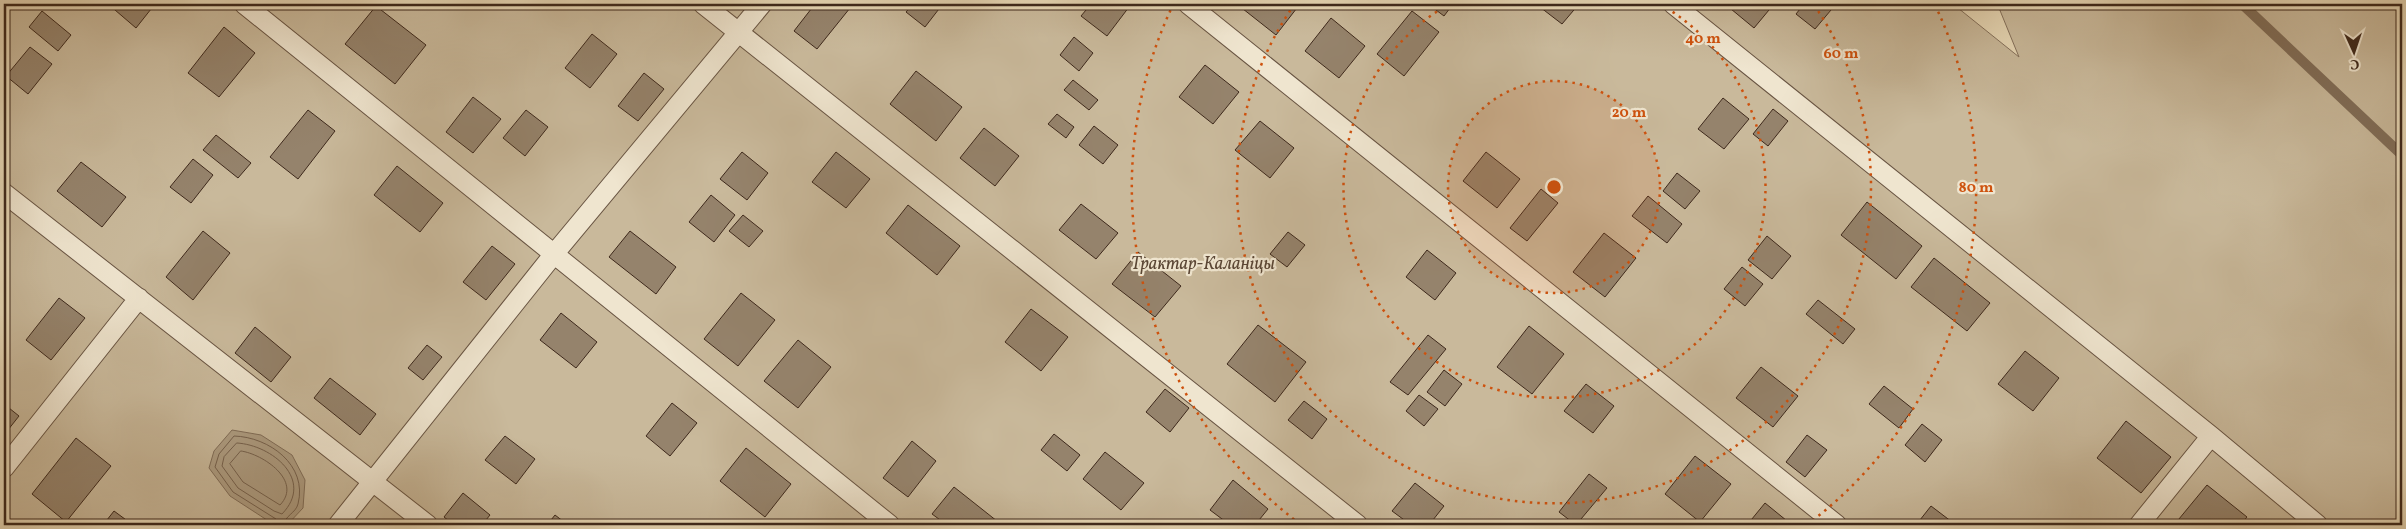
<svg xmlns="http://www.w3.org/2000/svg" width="2406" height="529" viewBox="0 0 2406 529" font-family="Vollkorn,serif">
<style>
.green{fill:#c9b99b;stroke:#84715c}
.water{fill:#ad9c81;stroke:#816e59}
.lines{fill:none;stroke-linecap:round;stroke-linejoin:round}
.shore{stroke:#76624e;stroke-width:1}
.stream{stroke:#816e59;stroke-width:10}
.building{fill:#95836c;stroke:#3e291c}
.service-casing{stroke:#685442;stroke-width:21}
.service{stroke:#efe5cf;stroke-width:19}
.ring{fill:none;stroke:#ce520e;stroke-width:2.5;stroke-dasharray:2.5 5}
.labels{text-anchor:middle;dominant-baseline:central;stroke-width:4.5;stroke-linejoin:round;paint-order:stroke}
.park-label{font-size:18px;font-style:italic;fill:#5a4635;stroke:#efe5cf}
.centre{fill:#ce520e;stroke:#efe5cf;stroke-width:2.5}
.ring-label{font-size:15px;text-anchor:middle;font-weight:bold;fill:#ce520e;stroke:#efe5cf;stroke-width:4.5;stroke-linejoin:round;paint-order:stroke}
</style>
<rect width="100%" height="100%" fill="#e6d7b5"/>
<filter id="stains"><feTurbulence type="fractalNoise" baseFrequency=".004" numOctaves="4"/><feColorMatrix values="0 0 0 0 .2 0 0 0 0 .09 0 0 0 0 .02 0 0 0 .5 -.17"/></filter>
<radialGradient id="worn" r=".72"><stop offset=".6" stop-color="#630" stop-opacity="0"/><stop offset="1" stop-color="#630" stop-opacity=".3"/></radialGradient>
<!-- green -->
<path class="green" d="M4 4H1953L2019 57 1999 8 1990 4H2402V525H4Z"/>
<!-- water -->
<path class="water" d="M232 430 261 435 292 455 305 480 303 508 287 525 270 522 230 496 209 468 214 451Z"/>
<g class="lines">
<!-- shore -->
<path class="shore" d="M237 443C272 445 315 480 282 514L274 511 238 488 222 466 224 457Z
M241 451C263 454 303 481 280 505L243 482 230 464Z
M278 525 276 519 233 492 215 467 219 454 234 436C269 437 308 465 298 504 296 513 284 516 284 525"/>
<!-- stream -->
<path class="stream" d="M2242 4 2402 155"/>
</g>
<!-- building -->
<path class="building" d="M108 4H155L136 28Z
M815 4H845L850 8 817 49 794 31Z
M913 4H940L942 5 925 27 906 12Z
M1091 4H1125L1129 7 1107 36 1081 16Z
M1239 4H1300L1276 35 1238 5Z
M1428 4H1453L1444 16Z
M1536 4H1579L1562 24Z
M1736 4H1774L1754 28 1731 9Z
M1804 4H1823L1831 10 1815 29 1796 14Z
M376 6 426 45 395 84 345 44Z
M42 11 71 35 58 51 29 27Z
M1412 11 1439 32 1404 76 1377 54Z
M1331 18 1365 46 1339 78 1305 51Z
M224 27 255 53 219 97 188 73Z
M592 34 617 54 590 88 565 68Z
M1074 37 1093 53 1079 71 1060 55Z
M30 47 52 64 28 94 6 76Z
M1205 65 1239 92 1213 124 1179 97Z
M916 71 962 107 936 141 890 104Z
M644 73 664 89 638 121 618 106Z
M1073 80 1098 100 1089 110 1064 90Z
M473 97 501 119 473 153 446 132Z
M1723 98 1749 119 1724 149 1698 129Z
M1773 109 1788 121 1768 146 1753 134Z
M308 110 335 131 298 179 270 157Z
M526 110 548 127 525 156 503 138Z
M1057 114 1074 127 1066 138 1048 124Z
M1260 121 1294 148 1270 178 1235 150Z
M1094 126 1118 145 1103 164 1079 145Z
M984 128 1019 156 995 186 960 158Z
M216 135 251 163 238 178 203 150Z
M742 152 768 173 747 200 720 179Z
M836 152 870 179 846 208 812 182Z
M1486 152 1520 179 1497 208 1463 181Z
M193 159 213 175 191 203 170 187Z
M81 162 126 197 102 227 57 191Z
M397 166 443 203 420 232 374 195Z
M1677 173 1700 191 1685 209 1663 191Z
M1541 189 1558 203 1527 241 1510 228Z
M711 195 735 215 714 242 689 222Z
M1648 196 1682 224 1667 243 1632 216Z
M1867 202 1922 246 1896 279 1841 235Z
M1081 204 1118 233 1096 259 1059 230Z
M908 205 960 246 937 275 886 233Z
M743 215 763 231 749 247 729 231Z
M203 231 230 253 193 300 166 277Z
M630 231 676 267 656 294 609 257Z
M1288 232 1305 245 1287 267 1270 254Z
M1604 233 1636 258 1605 297 1573 272Z
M1767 236 1791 256 1772 279 1748 260Z
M492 246 515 264 486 300 463 282Z
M1427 250 1456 273 1435 300 1406 277Z
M1138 252 1181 286 1155 317 1112 284Z
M1934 258 1990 303 1967 331 1911 287Z
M1742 267 1763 284 1745 306 1724 289Z
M741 293 775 320 738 366 704 339Z
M59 298 85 318 51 360 26 340Z
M1818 300 1855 329 1843 344 1806 314Z
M1031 309 1068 337 1041 371 1005 342Z
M561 313 597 342 576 368 540 340Z
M1258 325 1306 362 1275 402 1227 364Z
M1529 326 1564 354 1532 394 1497 367Z
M255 327 291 357 271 382 235 353Z
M1428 335 1446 349 1408 395 1390 382Z
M798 340 831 367 798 408 764 381Z
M427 345 442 357 423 380 408 368Z
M2025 351 2059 378 2033 411 1998 384Z
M1761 367 1798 396 1773 427 1736 398Z
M1444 370 1462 384 1445 406 1427 392Z
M330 378 376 414 360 435 314 398Z
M1586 384 1614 406 1593 433 1564 411Z
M1884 386 1913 409 1899 428 1869 404Z
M1165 389 1189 408 1170 432 1146 412Z
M1419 395 1438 409 1424 426 1406 411Z
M1304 401 1327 419 1312 439 1288 420Z
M672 403 697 423 670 456 646 436Z
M4 404 19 416 4 435Z
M2126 421 2171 457 2141 493 2097 458Z
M1922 424 1942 440 1925 462 1905 445Z
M1054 434 1080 455 1067 471 1041 450Z
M1807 435 1827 450 1805 477 1786 462Z
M505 436 535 459 516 484 485 460Z
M76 438 111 466 66 522 32 494Z
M912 441 936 461 908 497 883 478Z
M746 448 791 484 765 517 720 481Z
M1105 452 1144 483 1121 510 1083 479Z
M1695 456 1731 484 1700 522 1665 494Z
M1589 474 1607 488 1576 525 1559 512Z
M1233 480 1268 509 1255 525H1230L1210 510Z
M1415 483 1444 506 1429 525H1411L1392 511Z
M2207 485 2247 517 2240 525H2174Z
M954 487 1002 525H947L932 514Z
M463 493 490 515 482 525H454L444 517Z
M1765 503 1792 525H1747Z
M1931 506 1956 525H1916Z
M114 511 133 525H103Z
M555 515 568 525H547Z"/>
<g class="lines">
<!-- service casing -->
<g class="service-casing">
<path id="service" d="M244 4 890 525
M703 4 1358 525
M1188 4 1837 525
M1673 4 2211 436 2318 525
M4 193 428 525
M4 468 139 298
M338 525 554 254 762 4
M2139 525 2211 436"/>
</g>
<!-- service -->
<use href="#service" class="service"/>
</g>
<!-- distance rings -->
<circle cx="1554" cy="187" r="106" fill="#ce520e" fill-opacity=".12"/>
<g class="ring">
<circle cx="1554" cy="187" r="106"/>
<path d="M1660 4A211 211 0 1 1 1449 4"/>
<path d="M1814 5A317 317 0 1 1 1294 5"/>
<path d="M1300 524A422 422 0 0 1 1173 5M1935 5A422 422 0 0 1 1808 524"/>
</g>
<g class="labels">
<!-- park labels -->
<g class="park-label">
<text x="1203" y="264">Трактар-Каланіцы</text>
</g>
</g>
<circle cx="1554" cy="187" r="8" class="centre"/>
<g class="ring-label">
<text x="1703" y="43">40 m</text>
<text x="1841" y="58">60 m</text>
<text x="1629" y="117">20 m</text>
<text x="1976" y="192">80 m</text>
</g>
<!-- margin -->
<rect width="2406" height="529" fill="none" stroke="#e6d7b5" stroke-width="20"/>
<rect x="5" y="5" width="2396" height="519" fill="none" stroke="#3e291c" stroke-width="2.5"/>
<rect x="10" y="10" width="2386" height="509" fill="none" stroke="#3e291c"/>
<!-- north arrow -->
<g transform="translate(2354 52) rotate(177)" stroke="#efe5cf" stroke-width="4" paint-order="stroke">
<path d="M0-4L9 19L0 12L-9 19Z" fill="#3e291c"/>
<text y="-8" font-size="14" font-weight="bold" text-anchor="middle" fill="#3e291c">С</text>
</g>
<rect width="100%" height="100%" filter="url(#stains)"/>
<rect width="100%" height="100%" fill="url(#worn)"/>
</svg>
